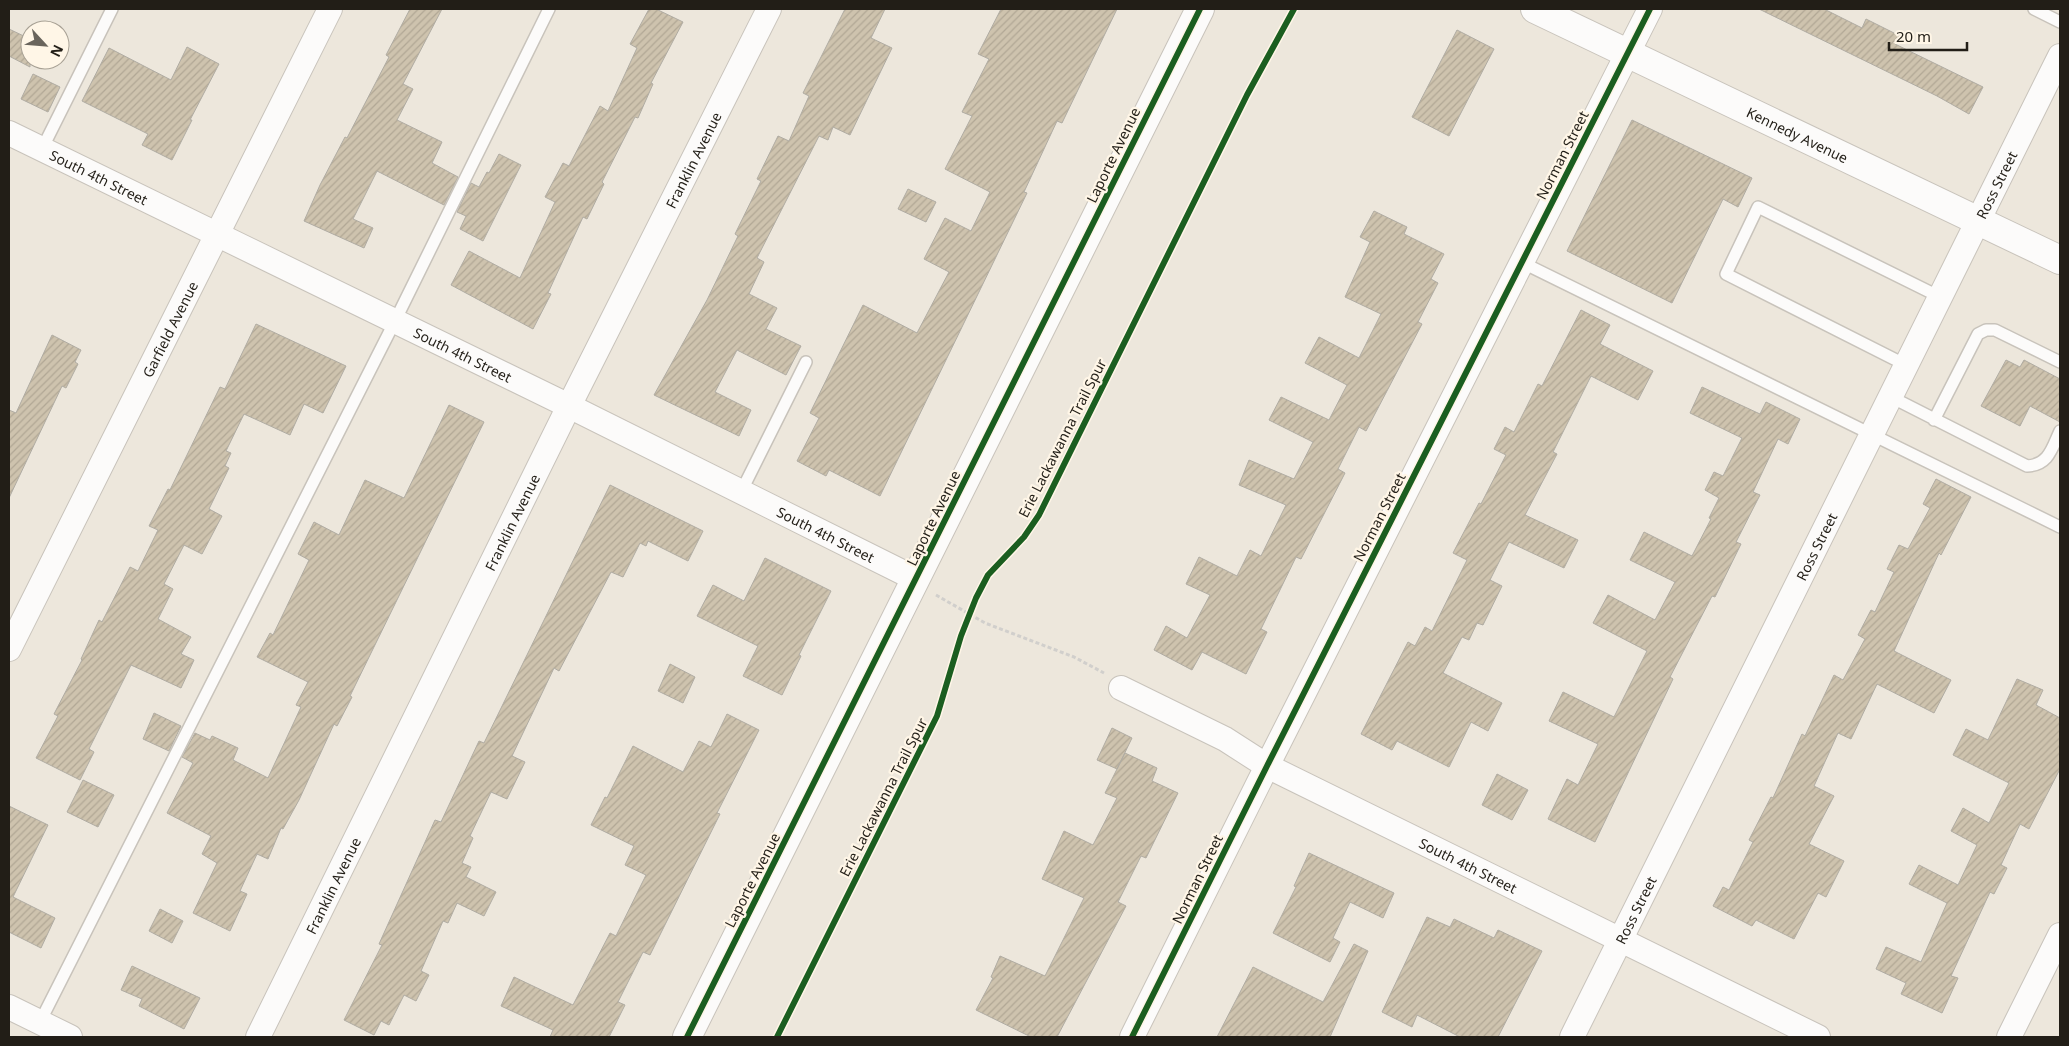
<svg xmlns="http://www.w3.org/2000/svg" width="2069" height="1046" viewBox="0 0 2069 1046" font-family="'Noto Sans',sans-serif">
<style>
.building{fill:url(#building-hatch);stroke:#b0aca3}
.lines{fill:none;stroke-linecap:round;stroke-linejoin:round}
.service-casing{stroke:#c8c3bb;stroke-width:14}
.minor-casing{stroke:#c8c3bb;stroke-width:26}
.tertiary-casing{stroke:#c8c3bb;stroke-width:30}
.path{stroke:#d1cfcc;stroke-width:3;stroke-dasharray:4 2.5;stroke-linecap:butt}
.service{stroke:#fcfbfa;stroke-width:11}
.minor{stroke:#fcfbfa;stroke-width:24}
.tertiary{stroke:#fcfbfa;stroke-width:28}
.cycleway-casing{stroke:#fff6e7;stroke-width:9}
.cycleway{stroke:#1b5e20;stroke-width:6}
.labels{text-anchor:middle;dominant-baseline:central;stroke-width:4.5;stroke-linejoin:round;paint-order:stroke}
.street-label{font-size:14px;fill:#221e17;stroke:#fff6e7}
</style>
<defs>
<pattern id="building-hatch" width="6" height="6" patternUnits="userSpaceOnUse" patternTransform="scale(1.25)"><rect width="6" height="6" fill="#cec3ae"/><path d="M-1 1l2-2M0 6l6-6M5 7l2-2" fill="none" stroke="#b1a795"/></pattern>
</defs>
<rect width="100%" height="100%" fill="#ede7dc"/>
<!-- building -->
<path class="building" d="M410 9H442L403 84 413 89 397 120 442 142 432 163 458 177 444 205 377 171 353 219 373 228 364 248 304 221 320 185 345 137 347 138 389 57 386 55Z
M649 9H656L683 22 651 83 653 84 638 118 635 117 602 182 604 184 587 219 583 217 548 293 551 294 533 329 451 285 469 251 520 278 555 202 545 197 563 163 569 166 600 106 608 111 637 48 630 44Z
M845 9H885L871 38 892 48 850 135 833 127 828 140 819 136 757 258 764 262 749 294 777 308 766 329 801 346 786 375 737 350 715 392 751 410 739 436 654 395 707 300 738 236 735 234 761 181 757 179 778 136 789 141 809 96 803 93Z
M1001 9H1117L1062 123 1057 121 1024 192 1027 193 880 496 829 470 826 476 797 461 819 418 810 413 863 305 917 333 949 272 924 259 945 218 971 231 990 192 945 169 972 116 962 112 989 59 978 54Z
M1759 9H1824L1862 28 1866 19 1900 36 1895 44 1983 87 1969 114 1937 96Z
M9 29 30 39V67L9 56Z
M1457 30 1494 49 1449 136 1412 117Z
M187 47 219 64 190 120H192L172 160 142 145 148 134 82 101 109 48 171 80Z
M33 74 60 87 48 112 21 99Z
M1632 120 1752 178 1738 207 1723 199 1672 303 1567 251Z
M499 154 521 165 483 241 460 229 466 216 457 212 471 183 479 187 487 172 489 173Z
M908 189 936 202 926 222 898 209Z
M1374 211 1407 227 1404 234 1444 254 1431 279 1438 283 1418 322 1422 324 1366 431 1359 427 1338 469 1345 473 1301 559 1296 557 1261 629 1267 632 1246 674 1202 652 1192 670 1154 650 1166 626 1187 638 1210 595 1186 584 1199 557 1237 576 1250 550 1261 556 1286 505 1239 485 1249 460 1294 479 1313 442 1269 420 1281 397 1329 420 1347 385 1305 363 1319 337 1359 358 1381 314 1345 297 1370 242 1360 237Z
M1581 310 1610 325 1600 344 1653 371 1638 400 1591 376 1553 452 1557 454 1525 515 1578 540 1564 568 1509 542 1490 580 1502 586 1483 625 1477 623 1469 640 1462 637 1443 673 1502 703 1488 731 1471 722 1449 767 1397 741 1392 750 1361 734 1408 642 1415 646 1425 627 1432 631 1467 560 1453 553 1479 503 1481 504 1506 455 1494 449 1505 427 1514 432 1538 384 1542 386Z
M256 324 346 366 323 413 304 404 290 435 244 414 226 451 231 453 225 466 229 468 209 509 222 516 202 554 184 545 164 584 173 589 158 619 191 637 181 654 194 660 181 688 131 665 89 749 94 752 80 780 36 758 58 716 54 714 82 660 81 659 99 620 102 622 130 567 138 571 158 530 149 526 168 489 170 490 220 387 225 389Z
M52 335 81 350 75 362 78 364 66 388 62 386 9 498V410L16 413Z
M2006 360 2020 367 2024 360 2060 379V422L2030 406 2020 426 1981 406Z
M1702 387 1760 414 1766 402 1800 419 1788 444 1778 439 1753 492 1760 495 1736 542 1741 544 1715 597 1712 596 1670 677 1673 679 1595 842 1548 819 1567 779 1578 785 1598 744 1549 721 1563 692 1614 717 1647 651 1593 623 1608 595 1655 620 1675 582 1630 560 1644 532 1692 556 1711 519 1709 518 1719 498 1705 490 1714 472 1723 476 1742 438 1690 413Z
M449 405 484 422 350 696 352 697 337 726 334 724 299 800 283 829 281 828 268 859 257 854 240 891 247 894 230 931 193 913 217 863 202 854 211 836 167 813 193 763 182 757 195 733 210 740 212 736 238 748 233 760 268 778 301 707 296 705 308 682 257 657 270 633 273 635 309 560 298 554 314 522 339 535 365 480 404 498Z
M1936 479 1971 497 1941 555 1939 553 1894 651 1951 680 1934 713 1877 684 1851 739 1838 733 1814 786 1834 796 1809 844 1844 861 1826 897 1818 893 1794 939 1756 920 1752 926 1713 906 1723 887 1729 890 1753 842 1749 840 1771 797 1773 798 1802 734 1805 736 1834 675 1843 680 1865 639 1858 635 1871 610 1875 612 1894 572 1887 569 1899 545 1908 549 1930 508 1923 504Z
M610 485 703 531 688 561 648 541 646 546 640 543 623 577 611 572 559 671 554 668 512 756 525 762 507 799 491 792 470 836 473 838 462 863 471 867 466 877 496 892 484 916 457 903 448 923 443 921 421 971 429 975 416 1001 404 995 389 1025 381 1021 374 1035 344 1020 382 945 379 944 435 820 441 822 479 741 484 743Z
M765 558 831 591 799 655 801 656 782 695 743 676 758 646 697 616 713 585 744 601Z
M670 664 695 677 683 703 658 691Z
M2017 679 2043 690 2036 705 2060 718V769L2029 829 2020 824 2001 865 2007 868 1994 894 1990 892 1951 976 1958 978 1942 1013 1901 994 1906 983 1876 969 1886 947 1921 962 1947 903 1909 884 1919 865 1958 885 1977 845 1951 831 1963 808 1989 823 2009 783 1953 755 1966 729 1988 740Z
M154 713 181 726 169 751 143 739Z
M727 714 759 730 717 813 720 814 650 955 643 952 618 1002 625 1005 609 1037H550L553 1030 501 1006 514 977 573 1005 610 933 616 936 646 875 625 865 634 846 591 825 605 797 607 798 633 746 683 772 699 741 711 747Z
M1112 728 1132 738 1117 769 1097 760Z
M1125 753 1157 768 1152 781 1178 793 1146 858 1141 856 1118 902 1126 906 1057 1037H1031L976 1010 993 978 991 977 1000 956 1045 976 1084 898 1042 879 1064 831 1093 845 1117 798 1105 793Z
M1497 774 1528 790 1512 820 1482 805Z
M83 780 114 795 98 827 67 812Z
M9 806 48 825 13 897 55 918 41 948 9 932Z
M1309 853 1394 893 1383 918 1350 902 1333 938 1340 942 1330 962 1273 933 1296 887 1294 886Z
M160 909 183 921 172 943 149 931Z
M1427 917 1450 927 1454 919 1494 938 1498 930 1542 951 1498 1037H1460L1417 1015 1412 1027 1382 1012Z
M1354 944 1368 951 1330 1037H1217L1253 967 1323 1002Z
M132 966 200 998 184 1029 139 1006 142 999 121 990Z"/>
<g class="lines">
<!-- service casing -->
<g class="service-casing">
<path id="service" d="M2034 9 2060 22
M42 149 112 9
M1521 262 2060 527
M1906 365 1726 274 1758 207 1940 297
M1891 397 2027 466C2049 465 2052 448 2060 431
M1934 420 1978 334 1986 330H1995L2060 362
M741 492 806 362
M40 1022 395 321 549 9"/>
</g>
<!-- minor casing -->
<g class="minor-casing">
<g id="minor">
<path id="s1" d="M9 133 569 406 916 579"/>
<path id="s2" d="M9 649 330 9"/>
<path id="s3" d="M1121 688 1225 739 1267 766 1818 1037"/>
<path d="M9 1007 70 1037"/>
<path id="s4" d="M258 1037 569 406 769 9"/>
<path d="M1132 1037 1267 766 1650 9"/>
<path id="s5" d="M1572 1037 2060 56"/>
<path d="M2009 1037 2060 935"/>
</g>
</g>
<!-- tertiary casing -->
<g class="tertiary-casing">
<g id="tertiary">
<path id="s6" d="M1535 9 2060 260"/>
<path d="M687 1037 1200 9"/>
</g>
</g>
<!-- path -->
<path class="path" d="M936 595 985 623 1074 657 1104 673"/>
<!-- service -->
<use href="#service" class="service"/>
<!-- minor -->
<use href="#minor" class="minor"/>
<!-- tertiary -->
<use href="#tertiary" class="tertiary"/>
<!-- cycleway casing -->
<g class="cycleway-casing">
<path id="cycleway" d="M687 1037 1200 9
M777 1037 937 716 961 636 976 598 988 575 1024 537 1039 515 1247 95 1294 9
M1132 1037 1267 766 1650 9"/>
</g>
<!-- cycleway -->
<use href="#cycleway" class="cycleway"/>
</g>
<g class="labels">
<!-- street labels -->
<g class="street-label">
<text stroke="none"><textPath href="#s6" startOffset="291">Kennedy Avenue</textPath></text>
<text transform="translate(1113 155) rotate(-64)">Laporte Avenue</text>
<text transform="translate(1562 155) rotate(-63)">Norman Street</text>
<text stroke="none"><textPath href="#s4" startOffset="979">Franklin Avenue</textPath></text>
<text stroke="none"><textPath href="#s1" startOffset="100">South 4th Street</textPath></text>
<text stroke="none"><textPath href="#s5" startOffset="952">Ross Street</textPath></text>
<text stroke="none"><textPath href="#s2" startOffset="358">Garfield Avenue</textPath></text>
<text stroke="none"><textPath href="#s1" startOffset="505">South 4th Street</textPath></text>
<text transform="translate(1062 438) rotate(-63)">Erie Lackawanna Trail Spur</text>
<text transform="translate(1379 517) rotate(-63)">Norman Street</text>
<text transform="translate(933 518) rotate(-64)">Laporte Avenue</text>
<text stroke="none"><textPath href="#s4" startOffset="574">Franklin Avenue</textPath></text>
<text stroke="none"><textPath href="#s1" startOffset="910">South 4th Street</textPath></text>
<text stroke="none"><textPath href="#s5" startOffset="548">Ross Street</textPath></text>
<text transform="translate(883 797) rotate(-63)">Erie Lackawanna Trail Spur</text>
<text stroke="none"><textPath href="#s3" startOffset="390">South 4th Street</textPath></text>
<text transform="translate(1197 879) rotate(-64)">Norman Street</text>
<text transform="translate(752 880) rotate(-63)">Laporte Avenue</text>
<text stroke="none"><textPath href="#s4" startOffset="169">Franklin Avenue</textPath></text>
<text stroke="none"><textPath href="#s5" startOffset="142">Ross Street</textPath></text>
</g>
</g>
<!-- border -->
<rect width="2069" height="1046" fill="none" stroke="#221e17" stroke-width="20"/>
<!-- north arrow -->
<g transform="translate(45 45) rotate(116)"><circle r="24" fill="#fff6e7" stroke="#a7a094"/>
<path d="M0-4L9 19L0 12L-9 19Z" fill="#69645c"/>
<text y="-8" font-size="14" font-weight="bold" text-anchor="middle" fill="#221e17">N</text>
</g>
<!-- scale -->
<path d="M1889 42v8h78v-8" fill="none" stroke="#221e17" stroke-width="2.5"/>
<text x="1896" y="42" font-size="15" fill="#221e17" stroke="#fff6e7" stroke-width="4" paint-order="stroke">20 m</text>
</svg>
